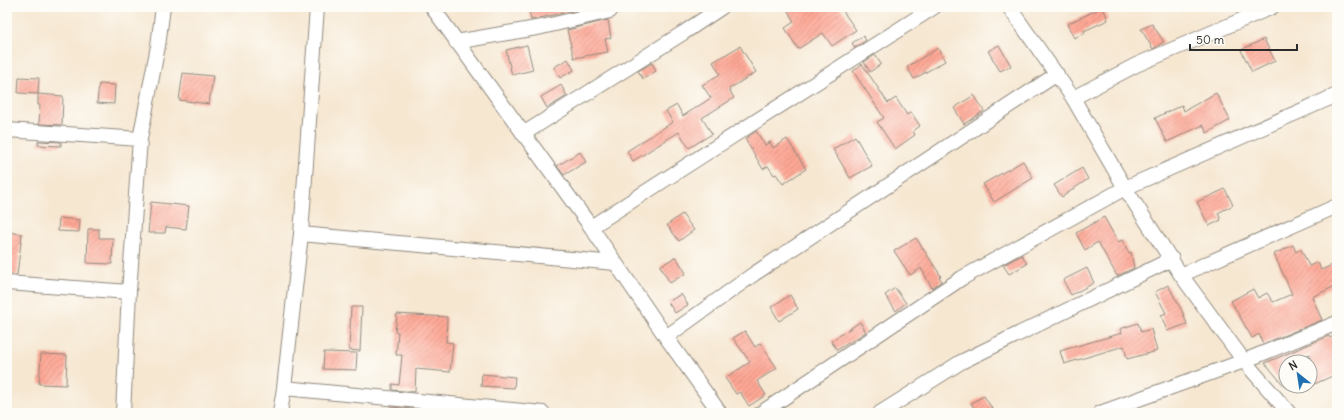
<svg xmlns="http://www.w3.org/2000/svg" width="1344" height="420" viewBox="0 0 1344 420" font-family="Delius,sans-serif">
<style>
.building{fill:url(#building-hatch)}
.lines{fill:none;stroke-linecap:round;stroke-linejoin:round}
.minor-casing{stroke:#90897e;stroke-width:16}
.minor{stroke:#fff;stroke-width:14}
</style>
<defs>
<pattern id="building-hatch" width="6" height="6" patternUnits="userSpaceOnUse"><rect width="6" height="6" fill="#fea795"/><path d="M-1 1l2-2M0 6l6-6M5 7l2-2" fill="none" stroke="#ce887a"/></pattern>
</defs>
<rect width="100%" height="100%" fill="#fdfcf7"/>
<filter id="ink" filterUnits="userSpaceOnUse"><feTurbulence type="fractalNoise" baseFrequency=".025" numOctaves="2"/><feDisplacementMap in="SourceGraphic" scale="8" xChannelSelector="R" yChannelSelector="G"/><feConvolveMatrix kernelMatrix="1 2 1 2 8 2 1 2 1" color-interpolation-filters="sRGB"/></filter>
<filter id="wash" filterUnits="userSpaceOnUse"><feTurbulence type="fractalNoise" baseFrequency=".012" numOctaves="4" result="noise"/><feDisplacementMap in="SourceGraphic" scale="16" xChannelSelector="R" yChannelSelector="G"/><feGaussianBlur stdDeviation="0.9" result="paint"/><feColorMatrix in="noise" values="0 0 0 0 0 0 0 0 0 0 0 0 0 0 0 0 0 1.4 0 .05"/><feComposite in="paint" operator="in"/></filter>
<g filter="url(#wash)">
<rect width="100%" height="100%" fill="#f6e7d1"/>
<g id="blocks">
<!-- building -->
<path class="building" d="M539 7H590L531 20 529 10Z
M617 7H629V10L618 13Z
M786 7H840L856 30 832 46 823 33 798 49 785 28 794 22Z
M1103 7 1108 20 1084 31 1085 33 1074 38 1067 24Z
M608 20 611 38 605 39 608 52 574 58 567 30Z
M1152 24 1164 42 1153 49 1141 29Z
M863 36 866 40 855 48 852 43Z
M1264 39 1275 61 1252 72 1241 50Z
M527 45 533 70 512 75 506 50Z
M999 45 1011 66 1000 71 988 51Z
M740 46 756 72 729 89 734 98 702 118 712 134 689 148 679 132 633 161 627 151 673 122 666 111 677 105 683 116 711 98 702 85 720 74 713 62Z
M938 48 945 61 914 79 907 67Z
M875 55 881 64 870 72 864 62Z
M568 59 574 70 560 78 554 67Z
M652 63 656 71 643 79 638 71Z
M862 64 888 103 896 98 907 115 911 112 920 126 913 131 915 135 895 149 877 122 884 118 853 71Z
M183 73 213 76 209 104 179 100Z
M19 77 39 78 38 94 18 93Z
M99 84 115 85 114 104 97 103Z
M561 85 567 96 547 108 541 97Z
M1216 93 1230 120 1207 133 1203 125 1167 142 1155 118 1182 105 1184 111Z
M38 94 63 96 62 125 39 124 40 105H38Z
M974 95 984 111 964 124 954 108Z
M756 131 765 145 770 142 773 148 787 139 806 169 783 184 776 174 774 175 768 166 763 169 745 139Z
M855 136 872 166 850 178 833 149Z
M38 141 61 142V146L38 145Z
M580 152 586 162 564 175 557 166Z
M1023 161 1033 178 994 202 983 184Z
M1082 168 1088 179 1062 197 1054 185Z
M1225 189 1233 205 1218 213 1221 220 1209 226 1197 202Z
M151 202 189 206 186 229 166 227 165 233H148Z
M682 214 694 230 679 241 667 225Z
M1104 217 1118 242 1122 240 1129 253 1131 252 1134 268 1117 276 1098 242 1085 250 1076 233Z
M59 218 80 220 79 232 58 231Z
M88 229H99V238H113L112 264 87 263Z
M7 232 22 234 17 275H7Z
M916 238 941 276 939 277 942 281 932 288 921 268 910 275 894 251Z
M1293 245 1296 252 1301 249 1309 266 1318 262 1321 270 1337 263V285L1312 297 1322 320 1263 344 1259 334 1252 338 1231 301 1253 289 1258 298 1267 293 1273 302 1292 294 1274 254Z
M1022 255 1027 264 1009 274 1003 265Z
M676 257 686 273 670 283 660 266Z
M1087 268 1094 283 1071 295 1063 280Z
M1168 285 1182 311 1187 324 1167 331 1161 315 1166 313 1155 292Z
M895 288 906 303 896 311 885 295Z
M681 294 688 305 675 313 668 302Z
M790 295 798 309 779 321 771 307Z
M351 307H362L360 351 349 350Z
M397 314 447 317 446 342 453 343 450 372 416 369 415 392 392 390V384L399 385 402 355H396L398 332H395Z
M860 322 866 332 837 350 831 341Z
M1138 323 1141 332 1151 329 1157 351 1127 359 1124 346 1064 364 1060 351 1122 333 1120 329Z
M745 331 755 347 760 343 777 368 757 381 766 395 749 406 740 392 736 394 725 378 750 362 733 338Z
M1337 334V374L1310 386V354L1290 362H1286V388L1265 363 1329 336 1330 338Z
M324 352 357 353 356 370 323 369Z
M41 354 67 355 66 385 39 384Z
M482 374 515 377 514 388 481 386Z
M984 396 995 413H977L971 403Z
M390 407 413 409V413H390Z"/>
</g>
</g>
<g filter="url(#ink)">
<use href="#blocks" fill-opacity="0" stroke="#90897e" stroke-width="1"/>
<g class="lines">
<!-- minor casing -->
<g class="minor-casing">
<path id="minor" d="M432 7 591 227 666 337 720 413
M1009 7 1073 98 1125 188 1181 275 1244 361 1289 413
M456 42 542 27 610 11
M1073 98 1136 65 1272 7
M7 130 140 139
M523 134 683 33 722 7
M591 227 934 7
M301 234 615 263
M1181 275 1337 206
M7 283 129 292
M666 337 754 274 1057 74
M284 388 543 413
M123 413 129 292 140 139 158 46 163 7
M280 413 284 388 301 234 317 7
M761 413 962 278 1125 188 1337 95
M880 413 961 362 1172 259
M1100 413 1244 361 1337 323"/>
</g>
<!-- minor -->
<use href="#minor" class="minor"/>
</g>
</g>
<!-- margin -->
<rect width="1344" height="420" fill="none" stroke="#fdfcf7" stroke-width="24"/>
<!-- north arrow -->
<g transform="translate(1298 374) rotate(330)"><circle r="19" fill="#fdfcf7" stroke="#a9a8a5"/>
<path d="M0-3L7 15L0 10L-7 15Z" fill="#1f6fb2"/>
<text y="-6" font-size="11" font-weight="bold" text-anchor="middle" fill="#2b2b2b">N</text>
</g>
<!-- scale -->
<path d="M1190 44v6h107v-6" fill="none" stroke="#2b2b2b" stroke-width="2"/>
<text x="1196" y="44" font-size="12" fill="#2b2b2b" stroke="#fdfcf7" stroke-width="3" paint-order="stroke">50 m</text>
</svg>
